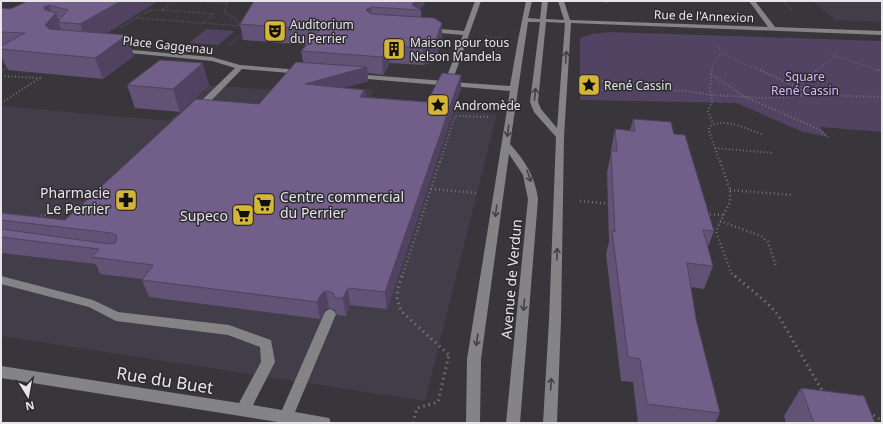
<svg xmlns="http://www.w3.org/2000/svg" width="883" height="424" viewBox="0 0 883 424" font-family="'Noto Sans',sans-serif">
<style>
.built{fill:#423e49}
.green{fill:#514361}
.lines{fill:none;stroke-linecap:round;stroke-linejoin:round}
.path-far3{stroke:#737176;stroke-width:1.5;stroke-dasharray:0.5 2;stroke-linecap:butt}
.path-far2{stroke:#737176;stroke-width:2;stroke-dasharray:1 2.5;stroke-linecap:butt}
.path-far1{stroke:#737176;stroke-width:2.5;stroke-dasharray:1 3;stroke-linecap:butt}
.path{stroke:#737176;stroke-width:3;stroke-dasharray:1.5 4;stroke-linecap:butt}
.minor{fill:#848386;fill-rule:evenodd}
.wall{fill:#625276}
.shaded-wall{fill:#504260}
.building{fill:#725f89;stroke:#504260}
.oneway{stroke:#444146}
.labels{text-anchor:middle;dominant-baseline:central;stroke-width:3;stroke-linejoin:round;paint-order:stroke}
.far-street-label{font-size:12px;fill:#e6e5e8;stroke:#2e2b31}
.far-poi-label{font-size:12px;fill:#e6e5e8;stroke:#2e2b31;text-anchor:start}
.far-park-label{font-size:12px;fill:#d7b8fd;stroke:#2e2b31}
.poi-label{font-size:14px;fill:#e6e5e8;stroke:#2e2b31;text-anchor:end}
.street-label{font-size:14px;fill:#e6e5e8;stroke:#2e2b31}
.near-street-label{font-size:17px;fill:#e6e5e8;stroke:#2e2b31}
</style>
<rect width="100%" height="100%" fill="#38353b"/>
<!-- built -->
<path class="built" d="M812 1H882V22L835 20Z
M292 83 374 90 362 111 431 109 497 114 425 401 1 336V106L169 121 209 85 285 91Z"/>
<!-- green -->
<path class="green" d="M207 29 235 31 218 45 189 43Z
M609 32 882 41V132L820 127 828 137 803 132 736 103 580 100V38L592 34Z"/>
<g class="lines">
<!-- path-far3 -->
<path class="path-far3" d="M190 1 227 3
M230 1 227 3 224 11 241 25
M783 1 792 10
M605 3 610 1
M162 10 214 14 203 23
M136 18 241 26
M113 28 121 27 148 11 161 10 175 1
M485 36 502 38
M229 45 244 33
M718 46C727 60 748 65 762 71
M836 56 881 71
M1 63H5L8 67 1 71
M712 71V67L722 52
M815 71 836 56 830 50"/>
<!-- path-far2 -->
<path class="path-far2" d="M712 70 710 89 712 102 708 111 713 124
M760 70 797 87 801 90 803 96
M878 70 882 72
M711 74 745 97 818 129 828 137
M1 76 40 78 1 103
M585 76 624 87
M801 90 804 80 817 70
M584 92 627 88 687 91 711 95 764 98 815 95 882 97
M715 148 773 153
M440 162 455 116 490 117
M720 162 709 131V127C724 116 749 130 764 135"/>
<!-- path-far1 -->
<path class="path-far1" d="M720 161 730 190V202L716 231 731 273 736 277
M431 189 477 193
M730 190 792 195
M580 201 611 204
M706 214 723 215
M33 218 81 207
M720 221 761 236 768 242 776 266
M402 277 440 161"/>
<!-- path -->
<path class="path" d="M402 276 398 288 397 299 401 311 449 355
M735 276 767 303 778 315 823 392
M869 412 882 421
M413 423 417 408 438 402 449 355"/>
<!-- minor -->
<path class="minor" d="M475 1H481L452 82 510 86 518 40 526 1H532L528 18 540 19 542 1H548L546 19 564 20 558 1H564L570 20 768 27 749 1H755L775 27 882 31V35L571 23 564 137 561 320 557 423H543L549 320 556 137 534 112 530 102 540 22H528L510 144C525 161 535 176 538 199L520 423H506L528 199 523 175 509 154 481 359 480 423H466L467 359 510 91 355 78 351 76 355 74 445 81 463 35 429 32 426 30 429 28 464 31ZM546 22 565 23 557 128 541 109 538 102Z
M121 49 212 57 240 65 301 70 305 72 301 74 242 69 202 110H196V106L235 68 212 61 119 52 118 51Z
M1 276 93 300 118 312 229 325 271 340 275 362 253 405 282 410 324 314 326 311 330 309 334 311 336 314 295 412 329 418 331 423H284L1 378V366L239 403 261 362 260 347 228 335 116 321 89 307 1 284Z"/>
</g>
<!-- wall -->
<path class="wall" d="M28 1H158L105 34 127 35 134 56 103 79 8 70 1 56V8L10 9Z
M254 1H426L420 10H421V17L442 39 434 62 423 65 390 63 383 75 368 73V81L343 88 364 90 365 97 427 102 461 88 387 309 350 305 346 316 337 315 335 310 329 308 325 310 320 319 149 297 142 280V279L100 274 96 264 1 253V213L65 220 259 104 303 62 301 51 307 45 243 40 240 24Z
M127 85H209L180 112 135 108Z
M633 119 674 134 714 231 708 247 713 266 704 289 691 287 696 319 720 413 715 423H638L633 382 621 381 606 254 609 242 607 172 611 154V150L615 129 630 131Z
M801 388 875 423H774L775 422 786 423 784 416Z"/>
<!-- shaded-wall -->
<path class="shaded-wall" d="M121 1H158L88 45 80 24Z
M415 1H426L420 10 412 5Z
M49 5 53 16 56 13 60 23 58 22 63 35 54 45 45 25 44 7Z
M371 7 372 22 366 10Z
M442 23V39L434 62 423 65V48Z
M127 35 134 56 103 79 95 58Z
M389 46 390 63 383 75 382 57Z
M203 63 209 85 180 112 173 89Z
M367 67 368 81 307 98 305 84Z
M461 75V88L387 309 385 292Z
M364 90 366 104 360 97Z
M348 288 350 305 346 316 343 298Z
M326 291 329 308 325 310 320 319 317 302 322 293Z"/>
<!-- building -->
<path class="building" d="M28 1H121L80 24 58 22 68 10 49 5 44 7 45 10 56 13 45 25 49 29 127 35 95 58 1 49V46L25 33 1 32V8L10 9Z
M254 1H415L412 5 421 10 371 7 366 10 371 14 434 18 442 23 434 45 423 48 389 46 382 57 301 51 320 30 240 24Z
M160 60 203 63 173 89 127 85Z
M296 62 367 67 305 84 364 90 360 97 427 102 442 73 461 75 385 292 348 288 343 298H335L333 293 326 291 322 293 317 302 142 280 153 265 92 257 99 249 1 237V229L110 244 115 243 117 239 116 235 111 233 1 220V213L65 220 196 99 259 104Z
M633 119 671 122 674 134 685 135 714 231 703 230 713 266 687 263 696 319 720 413 647 404 640 359 628 357 612 231 615 232 611 151H617L615 129 635 131Z
M801 388 864 396 875 423H814Z
M775 422 787 423H776Z"/>
<!-- one-way arrows -->
<defs><path id="oneway-shaft" d="M-6 0H5M1.5-3L5.5 0L1.5 3" fill="none" stroke-width="1.6" stroke-linecap="round" stroke-linejoin="round"/></defs>
<g class="oneway">
<use href="#oneway-shaft" transform="translate(566 57) rotate(-86)"/>
<use href="#oneway-shaft" transform="translate(535 94) rotate(-85)"/>
<use href="#oneway-shaft" transform="translate(508 131) rotate(98)"/>
<use href="#oneway-shaft" transform="translate(529 176) rotate(71)"/>
<use href="#oneway-shaft" transform="translate(496 211) rotate(98)"/>
<use href="#oneway-shaft" transform="translate(557 254) rotate(-88)"/>
<use href="#oneway-shaft" transform="translate(524 305) rotate(95)"/>
<use href="#oneway-shaft" transform="translate(477 340) rotate(98)"/>
<use href="#oneway-shaft" transform="translate(551 384) rotate(-87)"/>
</g>
<!-- icons -->
<defs>
<g id="theatre-square" transform="scale(1.15)"><rect x="-9" y="-9" width="18" height="18" rx="4" fill="#d5b535" stroke="#2e2b31"/><path d="M-5-5.5Q0-4 5-5.5V0Q5 5 0 6Q-5 5-5 0ZM-3.3-2.5H-1v1.5H-3.3ZM1-2.5H3.3v1.5H1ZM-2.8 1Q0 5.5 2.8 1Z" fill="#111"/></g>
<g id="building-square" transform="scale(1.15)"><rect x="-9" y="-9" width="18" height="18" rx="4" fill="#d5b535" stroke="#2e2b31"/><path d="M-4-6H4V6H1V3H-1V6H-4ZM-2.5-4.3h1.7v1.8h-1.7ZM.8-4.3h1.7v1.8H.8ZM-2.5-1h1.7V.8h-1.7ZM.8-1h1.7V.8H.8Z" fill="#111"/></g>
<g id="sight-square" transform="scale(1.15)"><rect x="-9" y="-9" width="18" height="18" rx="4" fill="#d5b535" stroke="#2e2b31"/><path d="M0-6L1.8-2.2L6-1.7L2.9 1.2L3.7 5.4L0 3.3L-3.7 5.4L-2.9 1.2L-6-1.7L-1.8-2.2Z" fill="#111"/></g>
<g id="pharmacy-square" transform="scale(1.15)"><rect x="-9" y="-9" width="18" height="18" rx="4" fill="#d5b535" stroke="#2e2b31"/><path d="M-2-6h4v4h4v4h-4v4h-4v-4h-4v-4h4Z" fill="#111"/></g>
<g id="supermarket-square" transform="scale(1.15)"><rect x="-9" y="-9" width="18" height="18" rx="4" fill="#d5b535" stroke="#2e2b31"/><path d="M-6-5.5h2.5l.6 2H6L4.5 2H-2.5L-4.4-4H-6ZM-1.5 3.2a1.3 1.3 0 1 0 .1 0ZM3 3.2a1.3 1.3 0 1 0 .1 0Z" fill="#111"/></g>
</defs>
<g fill-rule="evenodd">
<use href="#theatre-square" x="275" y="31"/>
<use href="#building-square" x="394" y="49"/>
<use href="#sight-square" x="589" y="85"/>
<use href="#sight-square" x="438" y="105"/>
<use href="#pharmacy-square" x="126" y="200"/>
<use href="#supermarket-square" x="264" y="204"/>
<use href="#supermarket-square" x="243" y="215"/>
</g>
<g class="labels">
<!-- far-street labels -->
<g class="far-street-label">
<text transform="translate(704 16) rotate(2)">Rue de l'Annexion</text>
<text transform="translate(168 45) rotate(6)">Place Gaggenau</text>
</g>
<!-- far-poi labels -->
<g class="far-poi-label">
<text x="290" y="24">Auditorium<tspan x="290" dy="14">du Perrier</tspan></text>
<text x="410" y="42">Maison pour tous<tspan x="410" dy="14">Nelson Mandela</tspan></text>
<text x="604" y="85">René Cassin</text>
<text x="454" y="105">Andromède</text>
</g>
<!-- far-park labels -->
<g class="far-park-label">
<text x="805" y="76">Square<tspan x="805" dy="14">René Cassin</tspan></text>
</g>
<!-- poi labels -->
<g class="poi-label">
<text x="110" y="192">Pharmacie<tspan x="110" dy="16">Le Perrier</tspan></text>
<text x="280" y="196" text-anchor="start">Centre commercial<tspan x="280" dy="16">du Perrier</tspan></text>
<text x="228" y="215">Supeco</text>
</g>
<!-- street labels -->
<g class="street-label">
<text transform="translate(511 279) rotate(-85)">Avenue de Verdun</text>
</g>
<!-- near-street labels -->
<g class="near-street-label">
<text transform="translate(165 380) rotate(9)">Rue du Buet</text>
</g>
</g>
<!-- border -->
<rect width="883" height="424" fill="none" stroke="#e6e5e8" stroke-width="4"/>
<!-- north arrow -->
<g transform="translate(28 396) rotate(169)" stroke="#2e2b31" stroke-width="3" paint-order="stroke">
<path d="M0-3L7 15L0 10L-7 15Z" fill="#e6e5e8"/>
<text y="-6" font-size="11" font-weight="bold" text-anchor="middle" fill="#e6e5e8">N</text>
</g>
</svg>
